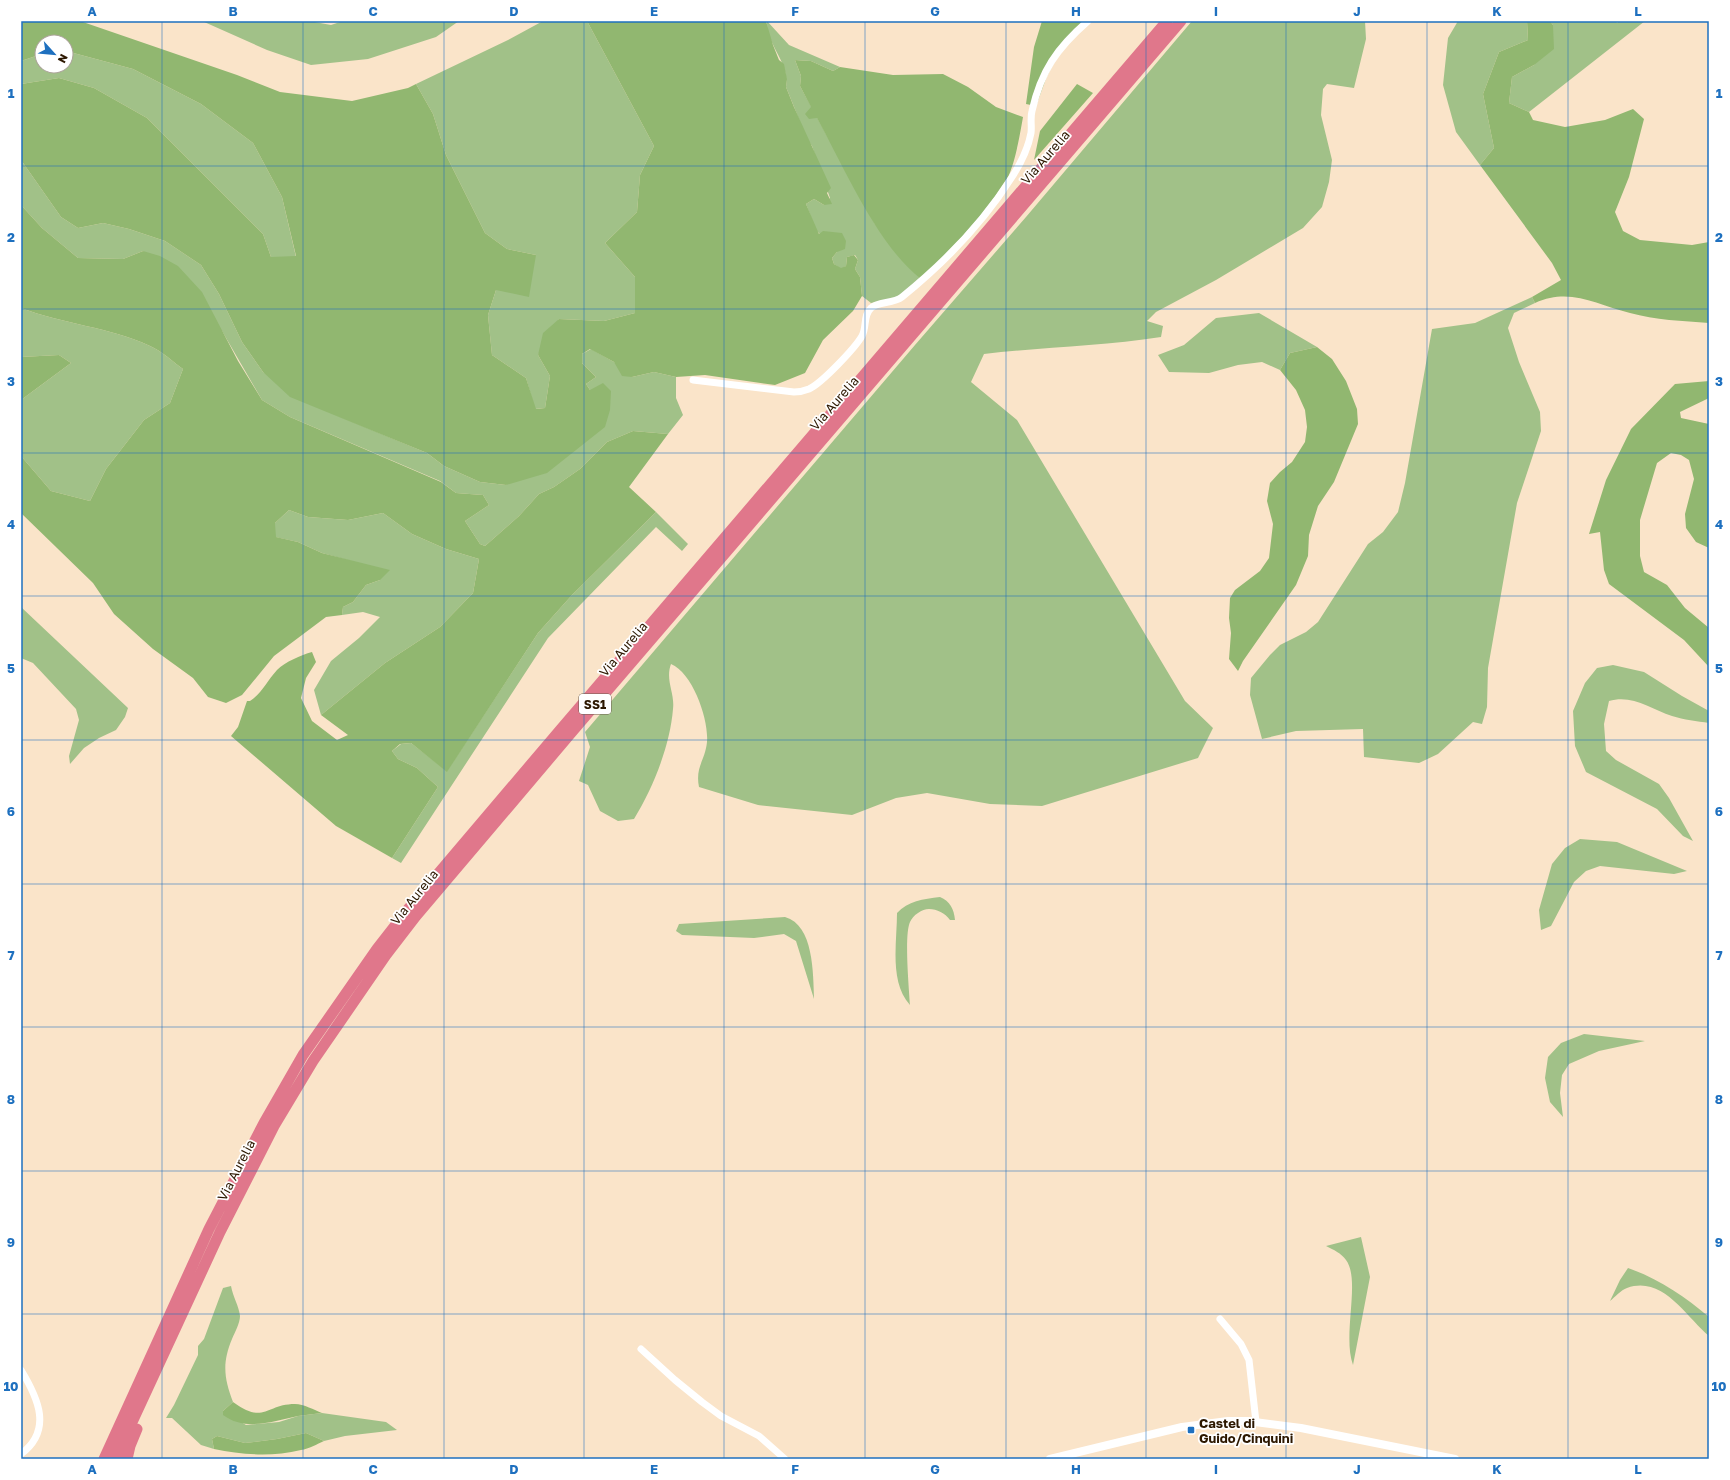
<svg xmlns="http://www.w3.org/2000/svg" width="1730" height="1480" viewBox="0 0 1730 1480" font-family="'Golos Text',sans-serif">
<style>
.green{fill:#a1c188}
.forest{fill:#91b770}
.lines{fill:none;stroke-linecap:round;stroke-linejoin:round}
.minor{stroke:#fff;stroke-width:7}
.tertiary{stroke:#fff;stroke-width:8}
.trunk{stroke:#e0778b;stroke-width:11}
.grid{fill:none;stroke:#1e70bf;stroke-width:1;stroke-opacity:0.55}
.poi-dot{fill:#1e70bf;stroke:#fff;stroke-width:1.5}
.labels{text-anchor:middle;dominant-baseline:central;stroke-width:3.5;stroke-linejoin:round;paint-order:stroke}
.shield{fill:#fff;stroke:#6c5d4c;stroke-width:1}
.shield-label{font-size:12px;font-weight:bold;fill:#2d1800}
.street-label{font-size:13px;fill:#2d1800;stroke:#fff}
.poi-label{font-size:13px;font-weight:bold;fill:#2d1800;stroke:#fff;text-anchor:start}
.neatline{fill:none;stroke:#1e70bf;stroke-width:1.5}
.grid-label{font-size:13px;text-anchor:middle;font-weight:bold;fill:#1e70bf}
</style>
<rect width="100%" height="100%" fill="#fae4c9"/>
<!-- green -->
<path class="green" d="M202 21H309L331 25 343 21H459L436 37 368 59 311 65 267 50Z
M543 21H587L654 146 640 175 637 212 605 243 635 277V313L604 321 559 319 538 355 550 376 545 408 535 409 526 378 492 355 488 315 496 290 536 255 507 249 485 233 446 155 433 114 416 84 508 40Z
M767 21 789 45 840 67 833 71 811 61 795 60 801 76 800 86 875 224 921 279 897 298 871 303 862 296 860 277 855 269 858 260 855 255 847 257 846 266 841 269 834 264 832 258 837 252 816 230 806 204 814 199 824 205 830 198 812 146 807 139 786 87C790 62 766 45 767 21Z
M1192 21H1365L1366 39 1354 88 1327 84 1323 89 1321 115 1332 160 1329 182 1322 207 1303 228 1216 280 1156 312 1147 321 1163 326 1161 337C1103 346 1043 347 984 354L971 382 1017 420 1185 701 1213 728 1198 758 1042 806 990 804 927 793 896 798 852 815 758 805 699 787C695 767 705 761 707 742 709 720 693 673 671 664 665 680 675 693 673 709 670 746 653 788 634 819L618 821 600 811 588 785 579 781 590 747 585 732 915 345 1026 217Z
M1458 21H1527L1528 40 1499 52 1483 94 1494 148 1480 165 1456 132 1443 85 1448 38Z
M1550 21H1616L1617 23 1619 21H1645L1529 112 1509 103 1512 77 1534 65 1553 25Z
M66 51 133 69 201 104 253 143 282 197 296 257H271L263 234 147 118 94 88 59 78 21 84V61L42 54V66H66Z
M21 160 61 217 78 228 103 223 129 229 165 241 201 265 219 294 242 342 263 372 336 415 427 453 444 466 480 482 506 485 590 390 586 384 596 377 582 363V354L591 349 614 362 632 377 654 372 676 377V398L683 415 668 434 633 431 607 442 580 469 554 487 539 494 519 516 485 546 480 544 465 521 489 505 483 495 456 493 440 481 290 417 262 400 222 331 143 251 123 259 78 258 42 228 21 205Z
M1532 297 1535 303 1514 313 1508 328 1519 362 1540 412 1541 431 1517 503 1488 668 1487 707 1482 724 1473 722 1438 754 1419 763 1364 757 1363 729 1296 731 1262 739 1250 695 1251 678 1270 655 1280 645 1306 632 1318 622 1368 544 1383 532 1398 512 1405 483 1432 329 1475 323Z
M21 308C63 324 109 327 150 346 162 351 173 362 183 369L170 403 144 420 106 469 90 501 51 491 21 456V400L71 363 59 355 21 357Z
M1259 313 1317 347 1290 353 1280 370 1262 362 1238 365 1209 373 1169 372 1158 355 1184 345 1216 318Z
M289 510 308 517 348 520 383 513 412 534 446 549 479 559 473 593 440 627 385 663 321 715 314 690 331 661 359 638 380 617 363 612 342 615 343 607 353 602 366 585 380 580 351 561 322 553 298 542 275 537V523Z
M656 512 688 544 682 551 656 527 548 638 401 863 392 858 438 787 417 768 398 759 392 751 401 744 411 743 447 771 538 633 572 595Z
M21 607 128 708 125 717 116 730 99 738 84 748 70 764 69 756 79 720 76 709 33 663 21 658Z
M1613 665 1644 672 1682 696 1709 711V723C1697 721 1684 720 1672 716 1651 709 1632 694 1609 701L1604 724 1606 751 1616 760 1659 784 1669 798 1693 841 1683 836 1657 809 1586 772 1575 746 1573 711 1585 683 1597 668Z
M1580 839 1617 842 1687 871 1674 874 1600 866 1586 871 1574 882 1551 926 1541 930 1539 910 1552 864 1565 848Z
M940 897C950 901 954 909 955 920H950C945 913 937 909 929 909 922 909 913 915 910 922 904 935 909 988 910 1005 889 982 897 942 897 913 908 901 923 899 940 897Z
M785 917C814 925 813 974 814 999L796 941 784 934 754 938 682 935 676 931 679 924Z
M1584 1034 1645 1041 1599 1051 1569 1064 1562 1075 1560 1093 1563 1117 1550 1102 1545 1078 1548 1057 1561 1043Z
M1361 1237 1370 1277 1353 1365C1342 1335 1361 1280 1346 1260 1341 1253 1334 1250 1326 1246Z
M1628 1268C1659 1279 1684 1296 1709 1317V1336C1686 1317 1663 1275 1627 1288 1621 1290 1615 1297 1610 1301L1620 1280Z
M231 1286C233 1297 239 1306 240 1316 240 1323 235 1332 232 1339 222 1363 224 1378 233 1402L223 1411 246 1425 279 1422 298 1416 322 1413 386 1422 397 1430 345 1436 324 1441 306 1433 277 1439 245 1443 217 1436 212 1439 214 1449 201 1445 172 1418H166L174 1405 198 1355V1346L204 1339 223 1288Z"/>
<!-- forest -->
<path class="forest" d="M21 21H80L237 75 280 92 352 101 408 88 416 84 433 114 446 155 485 233 507 249 536 255 529 297 496 290 488 315 492 355 526 378 536 409 545 408 550 376 538 355 543 333 559 319 604 321 635 313V277L605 243 637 212 640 175 654 146 587 21H766L773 45 779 60 784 64 787 79 786 87 794 107 831 188 827 193 832 204 824 205 814 199 806 204 819 234 823 231 842 233 846 241 845 249 837 252 832 258 834 264 841 268 846 266 847 257 854 255 858 260 855 269 860 277 862 296 853 311 823 340 805 373 775 385 705 375 676 377 654 372 632 377 622 376 614 362 590 349 582 354V363L596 377 586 384 590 390 603 383 611 391 610 410 605 427 547 473 506 485 480 482 444 466 427 453 290 397 263 372 242 342 219 294 201 265 165 241 129 229 103 223 78 228 61 217 21 160V84L59 78 94 88 147 118 263 234 271 257 296 256 282 197 253 143 201 104 133 69 66 51V42H42V54L21 61Z
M1042 21H1088L1062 48 1047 76 1036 106 1026 104 1034 47Z
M1527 21H1550L1553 25 1554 49 1534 65 1512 77 1509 103 1529 112 1533 120 1565 127 1605 120 1633 109 1644 119 1629 177 1615 212 1623 231 1640 240 1692 245 1709 242V323C1683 321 1655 320 1630 313 1596 305 1571 287 1535 303L1532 297 1561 280 1552 263 1480 165 1494 148 1483 94 1499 52 1528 40Z
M795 60 811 61 833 71 840 67 893 75 943 74 968 87 996 107 1023 117C1020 134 1015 164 1007 179 985 215 951 249 921 279 877 245 844 167 817 118L809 119 805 114 811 107 800 86 801 76Z
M1077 84 1093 93 1034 160 1040 131Z
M21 205 42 228 78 258 123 259 143 251 160 256 178 266 202 292 238 361 262 400 290 417 441 482 456 493 483 495 489 505 465 521 480 544 485 546 519 516 539 494 554 487 580 469 607 442 633 431 668 434 629 487 656 512 572 595 538 633 447 772 411 743 400 744 392 751 398 759 417 768 438 787 392 858 336 826 231 736 238 727 247 701H250C262 693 267 681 277 670 285 662 301 655 312 652L316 662 306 678 301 698 312 721 337 740 348 735 321 715 385 663 440 627 473 593 479 559 446 549 412 534 383 513 348 520 308 517 289 510 275 523 276 537 298 542 322 553 390 570 380 580 366 585 353 602 343 607 342 615 326 617 274 656 242 695 226 703 208 697 193 678 153 649 114 614 93 583 21 513V456L51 491 90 501 106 469 144 420 170 403 183 369C173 362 162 351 150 346 109 327 63 324 21 308Z
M1317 347 1332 359 1346 381 1357 409 1358 424 1334 482 1318 506 1309 535 1308 556 1296 585 1243 661 1238 671 1229 659 1231 633 1229 618 1230 598 1235 590 1260 571 1269 558 1273 524 1267 501 1270 483 1280 472 1292 462 1305 442 1307 427 1305 410 1296 390 1280 370 1290 353Z
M59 355 71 363 21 400V357Z
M1709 381V398L1680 412 1681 418 1709 424V548L1696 542 1686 528 1685 514 1694 479 1689 460 1681 455 1671 453 1657 463 1640 520V556L1644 572 1667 585 1685 608 1709 628V667L1684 640 1609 584 1604 570 1600 532 1589 534 1606 480 1631 429 1675 384Z
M233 1402C264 1425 266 1404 295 1404 304 1404 314 1410 322 1413 314 1414 306 1415 298 1416 273 1421 246 1432 223 1415V1411Z
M306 1433 324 1441C317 1444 309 1449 301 1450 272 1457 242 1455 214 1449L212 1439 217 1436 245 1443 277 1439Z"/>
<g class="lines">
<!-- minor -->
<path class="minor" d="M693 380 794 392C799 392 804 391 809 389 822 383 855 348 862 336 867 327 863 315 871 308 878 301 893 304 902 297 944 263 983 223 1012 177 1021 163 1028 149 1031 133 1032 126 1030 118 1032 111 1041 71 1057 48 1088 21
M1220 1319 1241 1344 1249 1360 1256 1422
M641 1349 675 1380 702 1402 721 1416 759 1436 785 1459
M21 1370C38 1398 53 1430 21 1454"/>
<!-- tertiary -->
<path class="tertiary" d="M1050 1459 1182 1427 1228 1421H1247L1301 1428 1455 1459"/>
<!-- trunk -->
<path class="trunk" d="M104 1459 209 1229 264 1123 303 1055 377 949 409 908 561 729 1167 21
M115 1459 220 1232 274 1126 313 1061 386 955 416 916 571 733 1181 21
M127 1459 130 1446 137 1429"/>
</g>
<!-- grid -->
<path class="grid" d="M162 21V1459M303 21V1459M444 21V1459M584 21V1459M724 21V1459M865 21V1459M1006 21V1459M1146 21V1459M1286 21V1459M1427 21V1459M1568 21V1459M21 166H1709M21 309H1709M21 453H1709M21 596H1709M21 740H1709M21 884H1709M21 1027H1709M21 1171H1709M21 1314H1709"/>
<!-- markers -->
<rect class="poi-dot" x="1187" y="1426" width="8" height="8" rx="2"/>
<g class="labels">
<!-- shield labels -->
<rect class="shield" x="579" y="694" width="32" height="20" rx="3"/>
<g class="shield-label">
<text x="595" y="704">SS1</text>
</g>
<!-- street labels -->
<g class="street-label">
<text transform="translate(1045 157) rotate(-49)">Via Aurelia</text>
<text transform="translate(834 403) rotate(-49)">Via Aurelia</text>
<text transform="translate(623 649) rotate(-50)">Via Aurelia</text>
<text transform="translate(414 897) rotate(-51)">Via Aurelia</text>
<text transform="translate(236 1170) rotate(-63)">Via Aurelia</text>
</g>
<!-- poi labels -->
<g class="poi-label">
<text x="1199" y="1423">Castel di<tspan x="1199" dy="15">Guido/Cinquini</tspan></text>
</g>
</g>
<!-- border -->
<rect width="1730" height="1480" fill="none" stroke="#ffffff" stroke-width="44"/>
<!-- north arrow -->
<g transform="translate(54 54) rotate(117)"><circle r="19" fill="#ffffff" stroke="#aba399"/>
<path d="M0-3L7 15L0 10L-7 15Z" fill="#1e70bf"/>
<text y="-6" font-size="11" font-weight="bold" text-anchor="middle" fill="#2d1800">N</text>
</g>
<rect x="22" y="22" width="1686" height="1436" class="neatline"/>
<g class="grid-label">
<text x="92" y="16">A</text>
<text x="233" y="16">B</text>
<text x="373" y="16">C</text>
<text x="514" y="16">D</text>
<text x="654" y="16">E</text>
<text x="795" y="16">F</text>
<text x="935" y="16">G</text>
<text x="1076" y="16">H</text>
<text x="1216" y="16">I</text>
<text x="1357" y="16">J</text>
<text x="1497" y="16">K</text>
<text x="1638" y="16">L</text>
<text x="11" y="98">1</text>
<text x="1719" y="98">1</text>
<text x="11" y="242">2</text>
<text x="1719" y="242">2</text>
<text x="11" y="386">3</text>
<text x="1719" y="386">3</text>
<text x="11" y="529">4</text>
<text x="1719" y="529">4</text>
<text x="11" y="673">5</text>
<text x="1719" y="673">5</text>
<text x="11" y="816">6</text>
<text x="1719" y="816">6</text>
<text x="11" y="960">7</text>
<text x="1719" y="960">7</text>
<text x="11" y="1104">8</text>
<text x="1719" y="1104">8</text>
<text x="11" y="1247">9</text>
<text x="1719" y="1247">9</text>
<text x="11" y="1391">10</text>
<text x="1719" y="1391">10</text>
<text x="92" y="1474">A</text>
<text x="233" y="1474">B</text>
<text x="373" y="1474">C</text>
<text x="514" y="1474">D</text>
<text x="654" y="1474">E</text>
<text x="795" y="1474">F</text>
<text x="935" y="1474">G</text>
<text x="1076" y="1474">H</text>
<text x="1216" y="1474">I</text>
<text x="1357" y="1474">J</text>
<text x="1497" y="1474">K</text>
<text x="1638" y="1474">L</text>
</g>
</svg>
